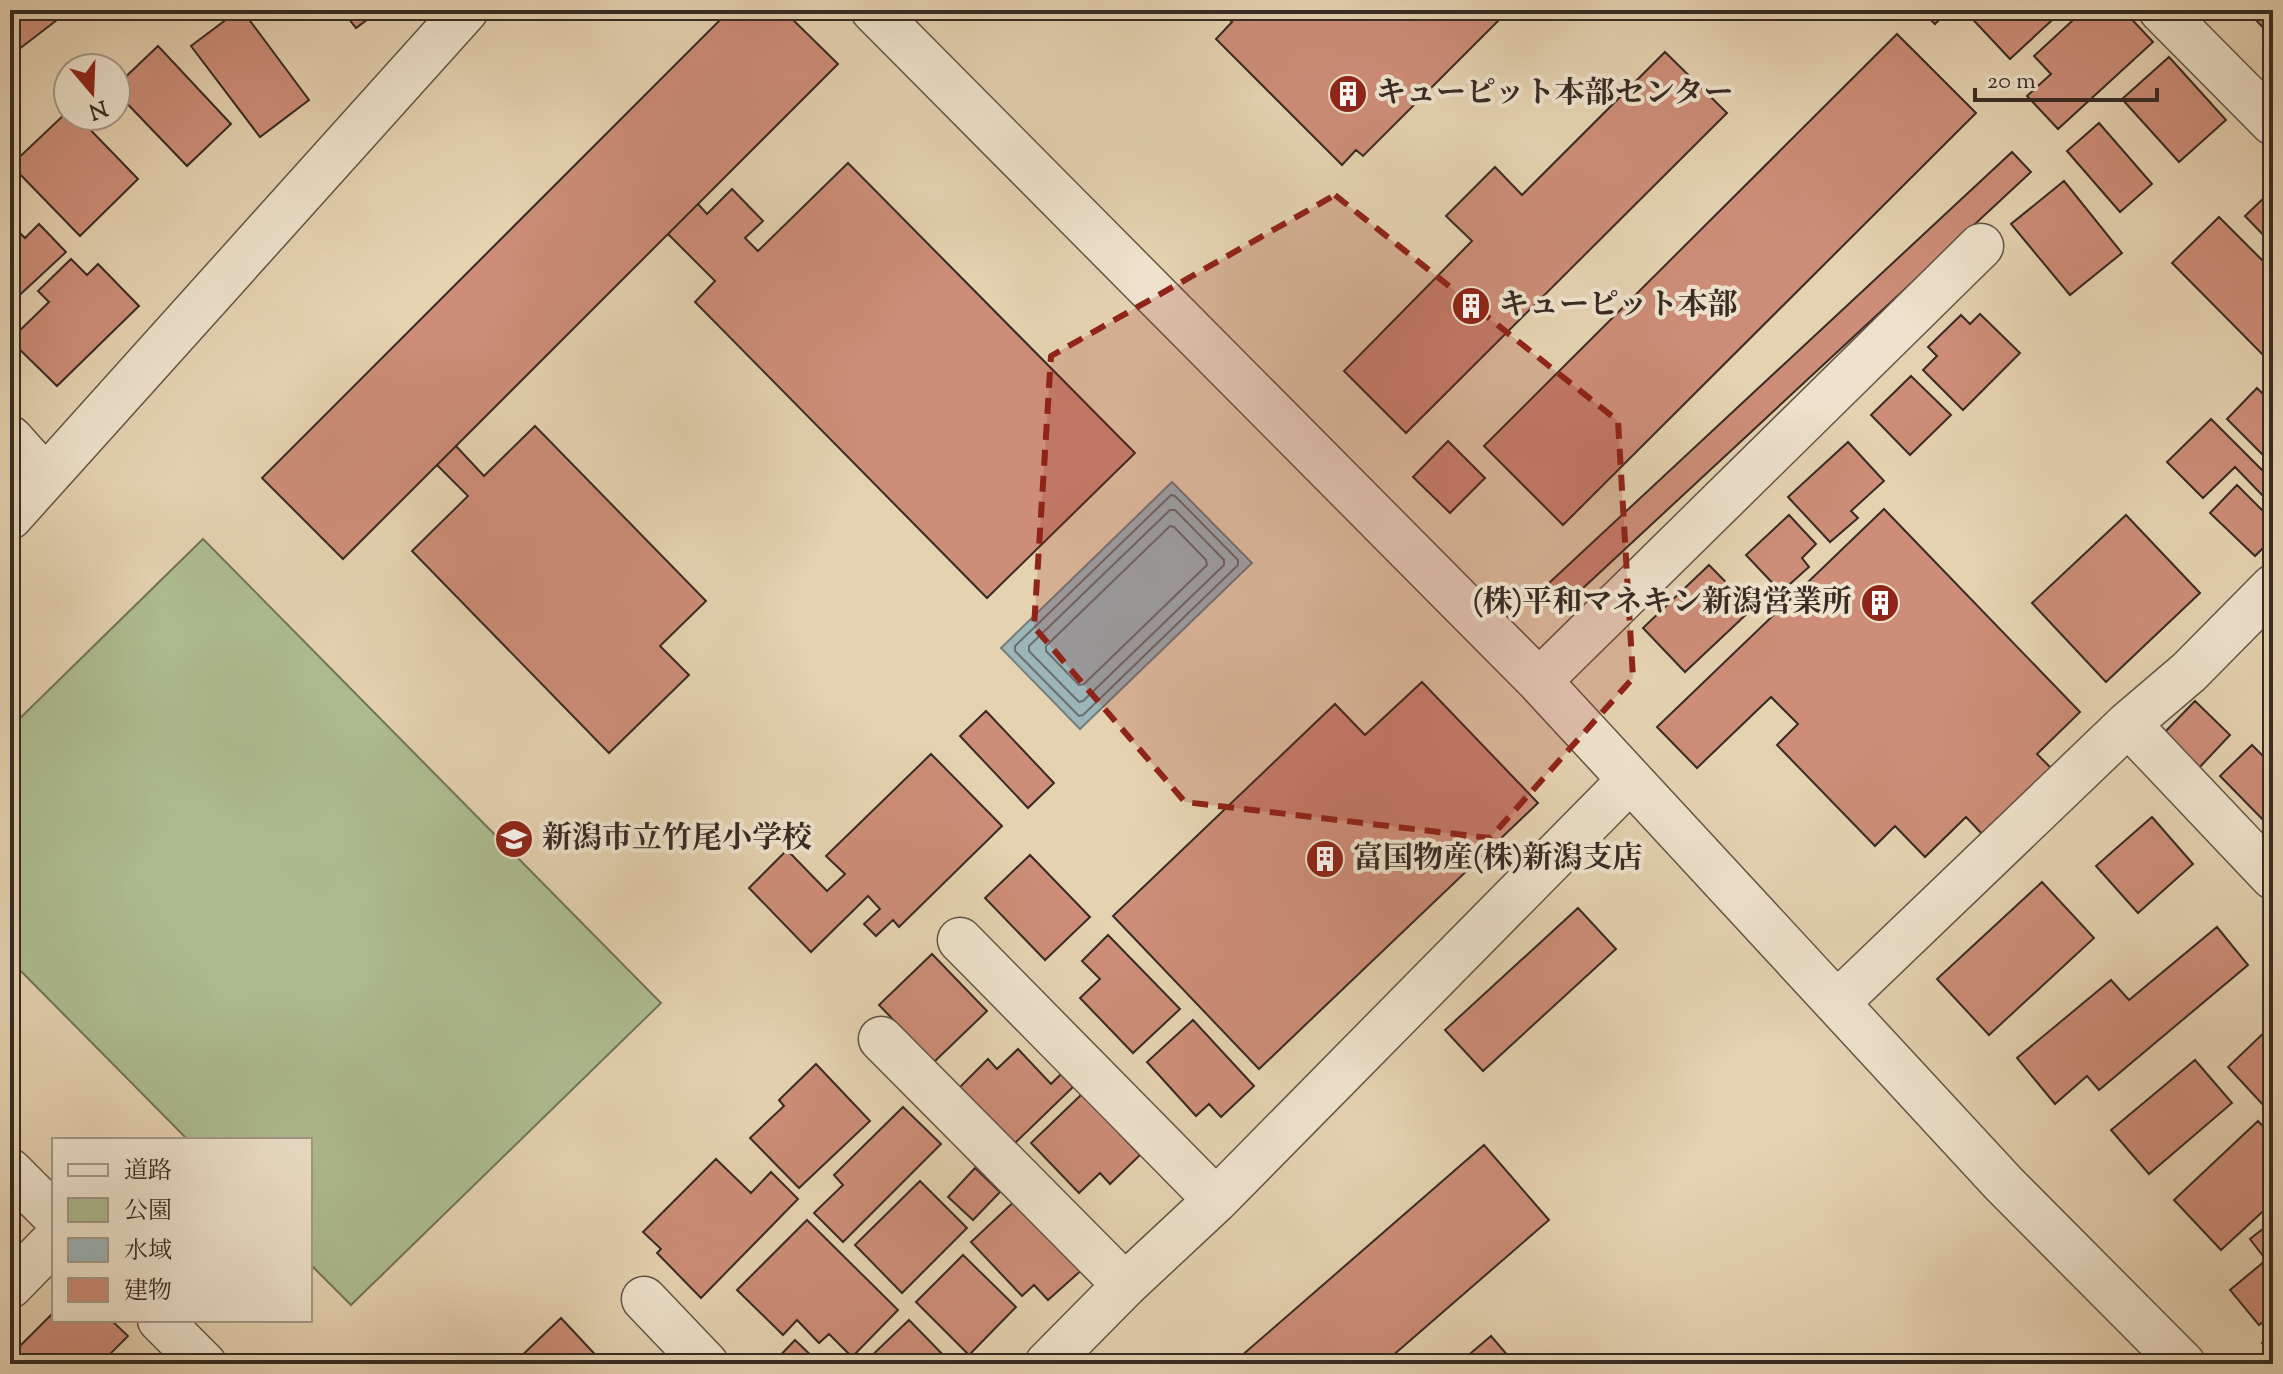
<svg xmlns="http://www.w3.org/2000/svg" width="2283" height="1374" viewBox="0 0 2283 1374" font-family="'Sorts Mill Goudy','Noto Serif JP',serif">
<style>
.green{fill:#adbd91;stroke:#72745a;stroke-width:2}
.water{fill:#9bb5b8;stroke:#737e7d;stroke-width:2}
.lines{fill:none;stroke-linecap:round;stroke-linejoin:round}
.shore{stroke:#6a706e;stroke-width:2}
.building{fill:#cd8d78;stroke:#382b24;stroke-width:2}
.minor-casing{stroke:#635547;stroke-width:47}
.tertiary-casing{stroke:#635547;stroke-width:47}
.minor{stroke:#eee2cc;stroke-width:44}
.tertiary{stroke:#eee2cc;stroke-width:44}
.marked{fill:#8f2418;fill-opacity:0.2;stroke:#8f2418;stroke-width:6;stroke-dasharray:16 10;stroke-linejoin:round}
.labels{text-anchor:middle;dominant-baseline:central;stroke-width:8;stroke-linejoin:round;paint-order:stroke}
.poi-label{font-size:30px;font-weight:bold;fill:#382b24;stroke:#eee2cc;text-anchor:start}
</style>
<rect width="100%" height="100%" fill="#e5d2b1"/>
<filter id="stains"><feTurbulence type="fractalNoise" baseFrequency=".0025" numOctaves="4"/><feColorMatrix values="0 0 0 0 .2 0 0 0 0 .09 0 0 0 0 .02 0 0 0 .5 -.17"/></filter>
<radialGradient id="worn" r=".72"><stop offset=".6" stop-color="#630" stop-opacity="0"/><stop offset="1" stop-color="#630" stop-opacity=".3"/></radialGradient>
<!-- green -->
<path class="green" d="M203 539 661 1003 351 1305 310 1264V1140H188L10 960V728Z"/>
<!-- water -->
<path class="water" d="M1172 482 1252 563 1080 729 1001 648Z"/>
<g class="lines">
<!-- shore -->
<path class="shore" d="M1171 495 1175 496 1238 560V565L1083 715 1079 716 1015 651V646Z
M1170 510H1175L1224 560V565L1083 701 1079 702 1029 651V646Z
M1170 526 1174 527 1206 560 1207 565 1084 684 1079 685 1046 651V646Z"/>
</g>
<!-- building -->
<path class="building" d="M10 10H70L10 56Z
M239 10H242L309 100 260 137 191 46Z
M342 10H380L356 28Z
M730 10H783L838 64 343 559 262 478Z
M1220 10H1509L1363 156 1356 150 1342 165 1216 39 1232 22Z
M1920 10H1949L1935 24Z
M1964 10H2063L2010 59Z
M2084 10H2123L2153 42 2058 129 2027 96 2051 74 2034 56Z
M2255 10H2273V38L2251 15Z
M1897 34 1976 113 1563 525 1484 446Z
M158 46 231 124 187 166 116 92V86Z
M1665 52 1727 113 1406 433 1344 371 1472 241 1446 216 1495 167 1522 195Z
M2169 57 2226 120 2179 162 2122 99Z
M68 111V116H77L138 179 80 236 11 165Z
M2099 123 2152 184 2120 212 2067 151Z
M2012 152 2031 172 1568 602 1549 583Z
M848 163 1135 453 987 598 695 302 715 281 668 234 698 204 707 214 732 189 763 221 745 238 758 251Z
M2064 181 2122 253 2070 295 2011 224Z
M2273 189V245L2245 216Z
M2219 217 2273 271V358L2269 361 2172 263Z
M10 223 25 238 39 224 66 252 10 304Z
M71 259 87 275 98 264 139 306 57 386 10 340 49 302 38 291Z
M1980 314 2020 353 1963 410 1923 370 1937 356 1928 347 1961 315 1970 324Z
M1911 376 1951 415 1910 455 1871 415Z
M2257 388 2273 404V465L2227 419Z
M2211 419 2273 481V485L2263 496 2235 467 2203 498 2167 462Z
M535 426 706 601 660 646 689 675 609 753 412 551 468 496 437 465 456 446 484 476Z
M1448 441 1485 478 1450 513 1413 477Z
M1848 442 1884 481 1851 511 1858 518 1830 542 1788 497Z
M2237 485 2273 521V538L2255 556 2210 513Z
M1884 509 2080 712 2037 754 2053 770 1984 836 1966 817 1925 857 1895 826 1875 846 1777 745 1798 724 1771 697 1697 768 1657 727Z
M1789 515 1816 544 1802 558 1809 567 1781 592 1746 555Z
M2126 515 2200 593 2106 682 2032 603Z
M1709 565 1752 609 1685 672 1643 628Z
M1422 682 1538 803 1259 1069 1113 916 1335 704 1365 735Z
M2195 701 2230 735 2198 769 2162 735Z
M986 711 1054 783 1028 808 960 736Z
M2252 745 2263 756 2273 746V830L2220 776Z
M931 754 1002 826 899 927 893 920 876 936 864 924 880 909 868 896 811 952 749 888 787 850 827 891 845 874 826 856Z
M2152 817 2193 864 2138 913 2096 866Z
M1030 855 1090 917 1045 960 985 898Z
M2042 882 2094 938 1989 1035 1937 979Z
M1578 908 1616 949 1483 1071 1445 1030Z
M2217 927 2248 965 2099 1090 2087 1076 2055 1104 2017 1058 2111 980 2129 1000Z
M1108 935 1180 1009 1133 1053 1080 998 1100 979 1082 961Z
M932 954 987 1011 934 1062 879 1005Z
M1193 1020 1254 1086 1221 1117 1209 1104 1196 1116 1147 1062Z
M2273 1024V1099L2265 1107 2228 1067Z
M1018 1049 1051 1084 1061 1074 1073 1087 1013 1145 959 1088 988 1059 997 1069Z
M2195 1060 2232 1103 2149 1174 2111 1130Z
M816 1064 870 1121 799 1188 750 1138 784 1106 779 1100Z
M1082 1094 1140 1155 1110 1184 1100 1173 1079 1193 1031 1143Z
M903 1107 941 1144 843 1242 814 1213 843 1185 834 1175Z
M2258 1121 2273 1137V1202L2221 1250 2174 1200Z
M1484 1145 1549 1220 1383 1364H1232Z
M716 1159 751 1193 771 1172 798 1199 701 1298 657 1253 661 1249 643 1232Z
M975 1168 1000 1192 973 1220 948 1197Z
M920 1181 967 1228 902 1293 855 1245Z
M1019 1197 1085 1267 1048 1300 1034 1285 1022 1296 971 1242Z
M807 1220 898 1310 852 1357 829 1334 819 1343 797 1320 783 1335 737 1290Z
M2273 1221V1314L2259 1325 2230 1290 2266 1260 2250 1239Z
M963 1255 1016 1307 969 1355 916 1302Z
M54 1312V1320H111L128 1336 100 1364H10V1356Z
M561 1318 604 1364H513Z
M909 1320 952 1364H868L865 1362Z
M2273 1332V1354L2262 1343Z
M1491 1336 1515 1364H1458Z
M795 1340 820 1364H772Z
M673 1350 686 1364H659Z"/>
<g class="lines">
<!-- minor casing -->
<g class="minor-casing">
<path id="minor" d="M873 10 1539 681 2004 1184 2183 1364
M2161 10 2273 123
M10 438 45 477
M1539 681 1981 246
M2128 724 2273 877
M960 940 1216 1200
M1837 1003 2128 724 2189 672 2273 587
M881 1039 1125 1285
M10 1171 54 1215
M10 1286 54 1241
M644 1299 706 1364
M160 1320 204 1364
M1047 1364 1125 1285 1216 1200 1630 780"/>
</g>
<!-- tertiary casing -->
<g class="tertiary-casing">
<path id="tertiary" d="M10 517 466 10"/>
</g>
<!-- minor -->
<use href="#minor" class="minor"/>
<!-- tertiary -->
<use href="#tertiary" class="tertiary"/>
</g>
<!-- marked area -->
<path class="marked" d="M1335 195 1618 421 1633 678 1490 838 1185 802 1034 627 1051 356Z"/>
<!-- icons -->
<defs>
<g id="building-disc" transform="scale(2)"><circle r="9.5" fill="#8f2418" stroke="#eee2cc"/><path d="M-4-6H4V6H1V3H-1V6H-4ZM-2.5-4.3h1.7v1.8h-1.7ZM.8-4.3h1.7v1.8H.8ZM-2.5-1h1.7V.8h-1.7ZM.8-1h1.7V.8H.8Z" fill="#fff"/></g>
<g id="school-disc" transform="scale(2)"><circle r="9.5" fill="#8f2418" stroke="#eee2cc"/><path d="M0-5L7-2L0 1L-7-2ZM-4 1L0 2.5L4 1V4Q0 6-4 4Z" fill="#fff"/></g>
</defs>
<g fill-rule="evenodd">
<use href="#building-disc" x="1348" y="94"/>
<use href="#building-disc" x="1471" y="306"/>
<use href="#building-disc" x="1880" y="603"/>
<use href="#school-disc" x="514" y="839"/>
<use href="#building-disc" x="1325" y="859"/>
</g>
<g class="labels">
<!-- poi labels -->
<g class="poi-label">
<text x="1376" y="94">キューピット本部センター</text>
<text x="1499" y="306">キューピット本部</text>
<text x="1852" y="603" text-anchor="end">(株)平和マネキン新潟営業所</text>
<text x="542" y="839">新潟市立竹尾小学校</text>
<text x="1353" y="859">富国物産(株)新潟支店</text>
</g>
</g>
<!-- margin -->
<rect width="2283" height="1374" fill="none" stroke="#e5d2b1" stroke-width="40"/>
<rect x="12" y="12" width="2259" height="1350" fill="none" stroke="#382b24" stroke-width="4"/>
<rect x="20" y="20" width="2243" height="1334" fill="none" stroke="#382b24" stroke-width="2"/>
<!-- legend -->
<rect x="52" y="1138" width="260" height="184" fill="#eee2cc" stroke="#a59989" stroke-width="2"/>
<rect x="68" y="1164" width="40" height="12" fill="#eee2cc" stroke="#a59989" stroke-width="2"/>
<text x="124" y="1178" font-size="24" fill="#382b24">道路</text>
<rect x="68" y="1198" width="40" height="24" fill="#adbd91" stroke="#a59989" stroke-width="2"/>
<text x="124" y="1218" font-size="24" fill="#382b24">公園</text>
<rect x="68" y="1238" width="40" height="24" fill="#9bb5b8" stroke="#a59989" stroke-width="2"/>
<text x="124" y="1258" font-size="24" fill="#382b24">水域</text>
<rect x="68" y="1278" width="40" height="24" fill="#cd8d78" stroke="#a59989" stroke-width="2"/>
<text x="124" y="1298" font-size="24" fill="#382b24">建物</text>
<!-- north arrow -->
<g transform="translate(92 92) rotate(161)"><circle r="38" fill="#eee2cc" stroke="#a59989" stroke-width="2"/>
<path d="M0-6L14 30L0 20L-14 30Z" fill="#8f2418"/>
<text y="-12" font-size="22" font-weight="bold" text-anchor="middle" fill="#382b24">N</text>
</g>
<!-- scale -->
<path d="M1975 88v12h182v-12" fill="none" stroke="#382b24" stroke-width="4"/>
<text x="1987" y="88" font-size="24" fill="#382b24" stroke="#eee2cc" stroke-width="6" paint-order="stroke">20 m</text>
<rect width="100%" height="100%" filter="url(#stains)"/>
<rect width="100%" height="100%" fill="url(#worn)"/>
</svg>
